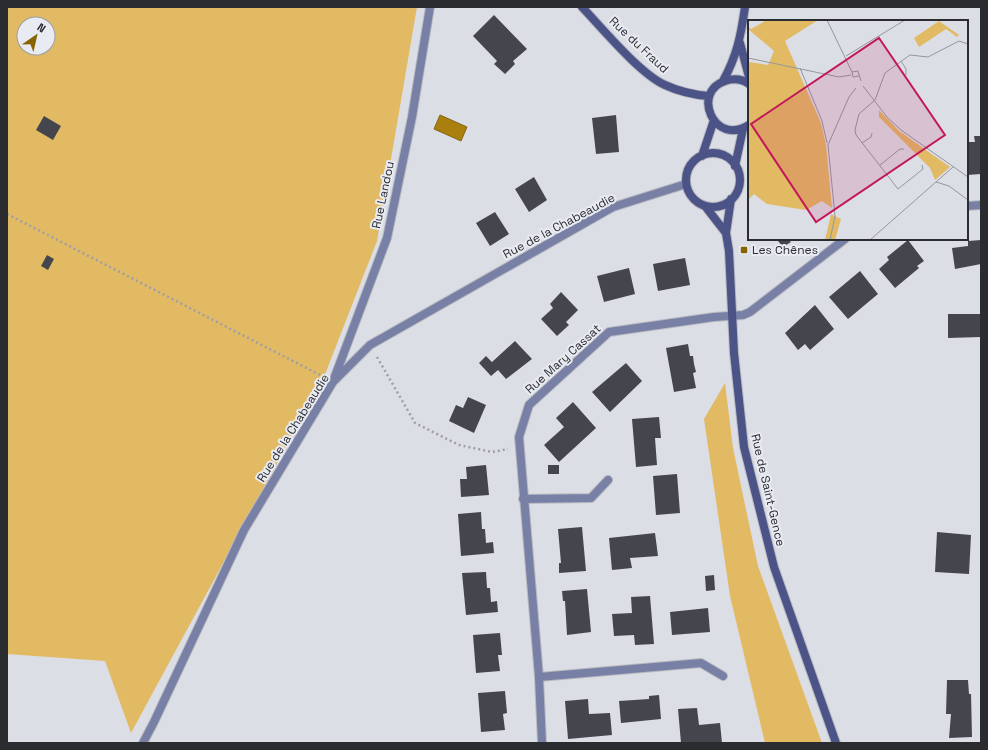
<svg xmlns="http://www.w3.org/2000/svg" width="988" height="750" viewBox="0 0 988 750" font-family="'Space Grotesk',sans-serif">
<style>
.green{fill:#e2ba64;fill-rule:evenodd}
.water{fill:#aa7f0d;stroke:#846617}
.building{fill:#45464d}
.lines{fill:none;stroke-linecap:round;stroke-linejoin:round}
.street-casing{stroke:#b9bac1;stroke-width:10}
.secondary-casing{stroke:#b9bac1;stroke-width:10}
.path{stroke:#9e9fa6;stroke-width:2.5;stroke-dasharray:2 3;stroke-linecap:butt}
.street{stroke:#7980a5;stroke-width:8}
.secondary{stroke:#4b5387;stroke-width:8}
.poi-dot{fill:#876400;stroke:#e9ebf3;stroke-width:1.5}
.labels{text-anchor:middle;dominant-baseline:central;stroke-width:4;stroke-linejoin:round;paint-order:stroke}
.street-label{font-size:12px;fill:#2b2c2f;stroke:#e9ebf3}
.poi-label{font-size:12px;fill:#2b2c2f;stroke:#e9ebf3;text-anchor:start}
.inset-road{fill:none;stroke:#95979d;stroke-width:1}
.view{fill:#c2185b;fill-opacity:0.15;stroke:#c2185b;stroke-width:2}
.inset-edge{fill:none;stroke:#2b2c2f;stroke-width:2}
</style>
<rect width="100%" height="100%" fill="#dcdee6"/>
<!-- green -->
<path class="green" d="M7 7H417L377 241 324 377 131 733 105 661 7 654ZM24 24H48V48H24Z
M725 383 733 448 758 566 822 743H765L730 596 704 419Z"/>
<!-- water -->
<path class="water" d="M440 115 467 127 461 141 434 129Z"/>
<!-- building -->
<path class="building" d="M494 15 527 49 513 61 515 64 505 74 494 64 497 61 473 36Z
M616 115 619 152 596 154 592 118Z
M44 116 61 126 53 140 36 130Z
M974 136H981V174L967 175V142H975Z
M534 177 547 200 529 212 515 189Z
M495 212 509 234 490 246 476 223Z
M781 239H788L791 242 783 247 778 241Z
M908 240 924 261 917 266 919 268 895 288 879 269 889 260 887 257Z
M981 240V264L955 269 952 248 968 246V241Z
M47 255 54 259 48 270 41 266Z
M685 258 690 285 658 291 653 264Z
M629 268 635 294 604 302 597 276Z
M860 271 878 294 848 319 829 297Z
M561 292 578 310 566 322 569 325 557 336 541 319 553 308 550 304Z
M815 305 834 329 810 350 805 344 798 350 785 333Z
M948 314H981V337L948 338Z
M515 341 532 359 506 379 498 370 491 376 479 363 486 356 492 362Z
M688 344 690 356H693L694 364 696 372 693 373 696 388 674 392 666 348Z
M626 363 642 381 610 412 592 392Z
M468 397 486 405 474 433 449 421 456 405 463 408Z
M573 402 596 428 559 462 544 445 564 427 556 418Z
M659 417 661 438H655L657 465 636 467 632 419Z
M486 465 489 495 461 497 460 479H467L466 467Z
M548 465H559V474H548Z
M677 474 680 513 656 515 653 476Z
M481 512 482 529H485L486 543 493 542 494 553 461 556 458 514Z
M582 527 586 571 559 573V563H561L558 529Z
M937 532 971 535 969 574 935 572Z
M655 533 658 556 630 558 632 568 612 570 609 538Z
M486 572 487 588H490L491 602 497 601 498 612 466 615 462 573Z
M714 575 715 590 706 591 705 576Z
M587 589 591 632 567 635 565 601H563L562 591Z
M650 596 654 644 635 645 634 635 614 636 612 614 632 613 631 597Z
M708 608 710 632 672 635 670 612Z
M500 633 502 655H498L500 671 476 673 473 635Z
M947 680H968L969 694H971L972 737 949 738 951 714H946Z
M505 691 507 713 503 714 505 730 481 732 478 693Z
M659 695 661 719 621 723 619 701 649 699V696Z
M588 699 589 714 610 713 612 735 568 739 565 701Z
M697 708 699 725 720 723 722 743H681L678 709Z"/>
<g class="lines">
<!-- street casing -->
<g class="street-casing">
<path id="street" d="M967 206 981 205
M334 379 387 238 412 117 430 7
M523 499 591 498 608 480
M539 677 701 663 723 676
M143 743 154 722 244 530 333 382 370 345 613 207 686 184
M542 743 539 677 519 437 529 405 609 332 714 317 743 315 750 312 845 239"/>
</g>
<!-- secondary casing -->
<g class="secondary-casing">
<path id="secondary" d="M582 7C602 28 640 74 665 85 678 91 695 95 709 96
M740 43 749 77
M723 81C737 56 741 35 745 7
M749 84C742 79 734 78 725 81 691 92 714 147 749 125
M686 180a27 27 0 1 1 54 0a27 27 0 1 1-54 0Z
M702 156 714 120
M735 166 743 129
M731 199 726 233 729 251 734 353 744 447 774 567 836 743
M705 206 726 233"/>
</g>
<!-- path -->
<path class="path" d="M7 214 322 376
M377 357 415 423 459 445 492 452 508 449"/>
<!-- street -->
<use href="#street" class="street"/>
<!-- secondary -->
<use href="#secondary" class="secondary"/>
</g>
<!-- markers -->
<rect class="poi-dot" x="740" y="246" width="8" height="8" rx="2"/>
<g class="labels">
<!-- street labels -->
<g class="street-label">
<text transform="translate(639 45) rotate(43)">Rue du Fraud</text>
<text transform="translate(383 195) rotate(-78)">Rue Landou</text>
<text transform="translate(559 226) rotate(-28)">Rue de la Chabeaudie</text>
<text transform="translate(563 359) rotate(-42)">Rue Mary Cassat</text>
<text transform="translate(293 428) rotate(-58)">Rue de la Chabeaudie</text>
<text transform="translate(768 490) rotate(77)">Rue de Saint-Gence</text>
</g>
<!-- poi labels -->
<g class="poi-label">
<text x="752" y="250">Les Chênes</text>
</g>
</g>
<!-- overview -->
<g transform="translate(748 20)">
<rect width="220" height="220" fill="#dcdee6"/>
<path d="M19 0H70L37 21 73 103 78 125 84 188 74 181 58 190 19 184 6 174 0 180 1 42 20 45 26 31 0 9V6L3 9ZM191 1 211 15 209 17 198 9 171 27 166 18ZM131 90 151 111 202 147 187 160 182 148 131 97ZM83 194 93 199 87 220H77Z" fill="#e2ba64"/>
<path class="inset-road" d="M79 0 104 52M98 36 157 0M0 38 91 57 103 55M153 41 158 49V55M52 48 74 101 79 123M111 56 105 57 104 52 110 51 113 61M115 66 139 97 153 110 220 157M114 123 123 117 124 113M132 145 152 129H156M174 145 175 149 150 169 108 115 107 110 111 94 127 80 137 53 162 35 180 37 211 21 220 24M188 162 201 166 220 180M82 220 87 196 80 125 101 77 108 68M122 220 205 147"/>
<path class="view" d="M131 18 197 115 68 202 3 104Z"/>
<rect width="220" height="220" class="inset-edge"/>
</g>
<!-- border -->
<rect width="988" height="750" fill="none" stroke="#2b2c2f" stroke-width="16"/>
<!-- north arrow -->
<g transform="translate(36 36) rotate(34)"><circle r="19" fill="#e9ebf3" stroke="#9d9fa5"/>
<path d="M0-3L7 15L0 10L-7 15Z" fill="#876400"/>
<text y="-6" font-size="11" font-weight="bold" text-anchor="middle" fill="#2b2c2f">N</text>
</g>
</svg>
